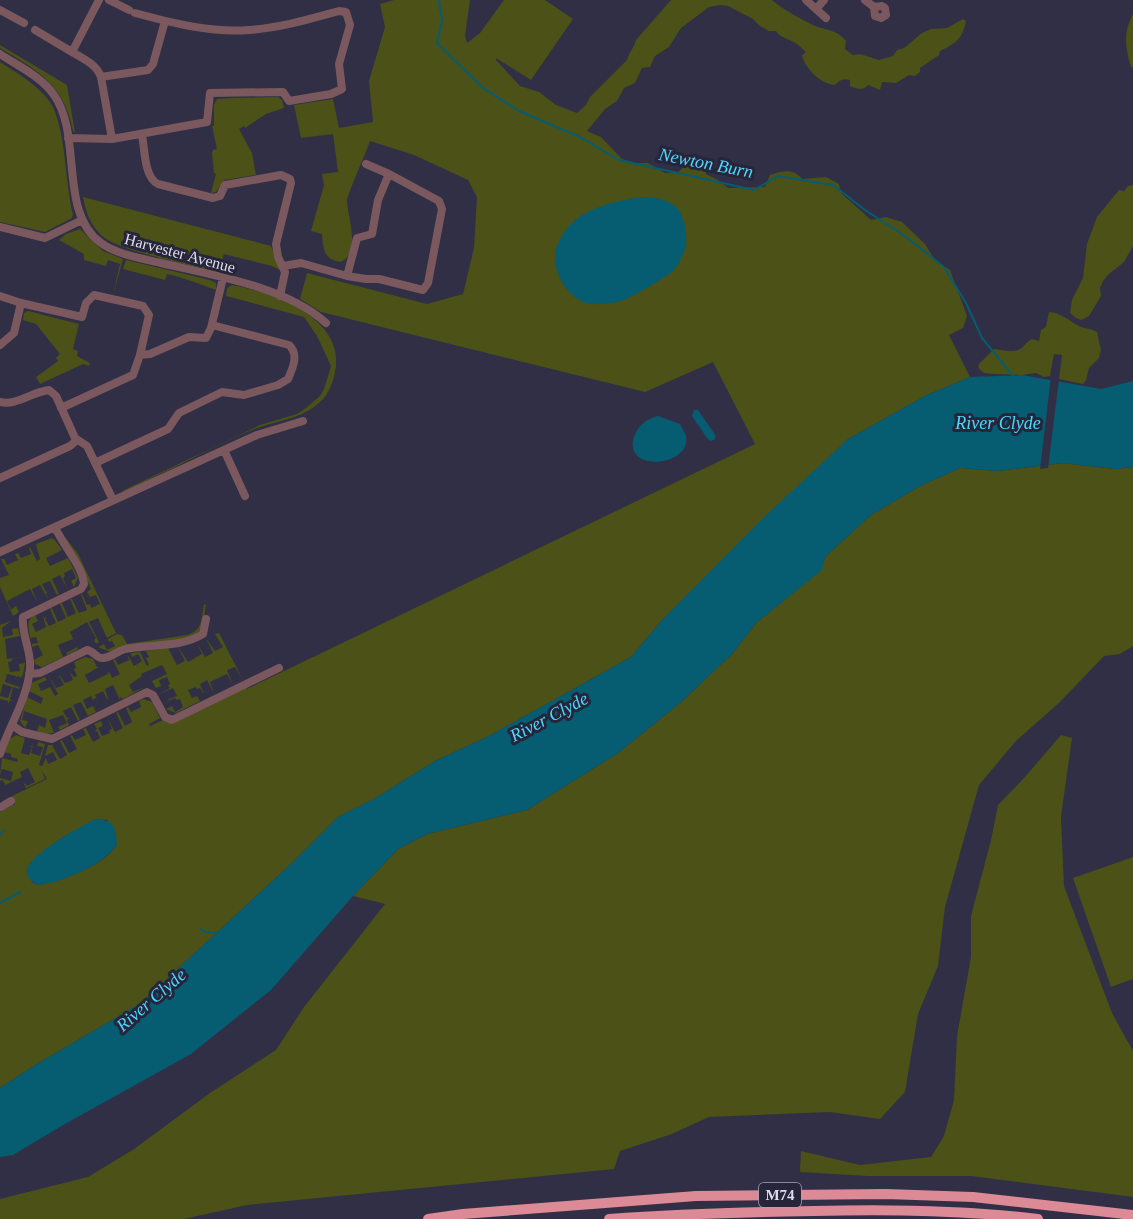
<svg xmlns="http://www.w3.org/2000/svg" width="1133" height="1219" viewBox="0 0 1133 1219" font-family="Georgia,serif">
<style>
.green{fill:#4b5117;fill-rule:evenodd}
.water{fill:#065c71}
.pier{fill:#302f45}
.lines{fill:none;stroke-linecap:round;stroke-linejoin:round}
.stream{stroke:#065c71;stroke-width:2}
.minor{stroke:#7a585d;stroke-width:8}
.highway{stroke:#db8a96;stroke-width:10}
.labels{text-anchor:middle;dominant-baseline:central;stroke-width:6;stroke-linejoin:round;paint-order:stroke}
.shield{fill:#26253a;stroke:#a6a5b6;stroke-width:1.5}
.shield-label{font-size:15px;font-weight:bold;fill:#dddceb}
.street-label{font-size:16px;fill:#dddceb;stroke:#26253a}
.water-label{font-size:18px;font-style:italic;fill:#4dd6ff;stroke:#26253a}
</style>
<rect width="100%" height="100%" fill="#302f45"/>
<!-- green -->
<path class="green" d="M394 0H470L465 36 467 43 480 33 504 0H545L573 19 531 80 496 58V60L520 86 539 92 556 105 577 113 586 105 590 97 627 60C629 52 634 48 636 40L671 0H772C784 10 799 18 813 25 826 31 837 29 846 41L845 49 853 55 860 54 879 60 893 56 897 50 904 48 922 33 931 29 947 28 963 19 966 21C962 40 956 43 940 51L939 55 920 68V72L915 76 909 75 896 83 882 82 880 90 868 85C863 91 857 89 850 86V80C843 78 840 80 835 85 821 84 805 69 802 55L806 52C803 50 801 47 798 45 791 39 781 39 776 31H769L760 26 753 19 728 6 721 5 709 7 681 28 669 47 655 56 650 67 642 68 635 83 624 88 617 101 605 109 587 131 601 137 622 159 635 163H648L665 173 678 172 690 162 700 161 705 166 706 174 718 180 728 188 765 187 770 175C783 171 793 168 802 179L826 177 839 184 841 193 871 220 886 217 902 222 925 244 935 260 950 270 967 316 963 328 949 335 970 377 927 395 848 439 663 619 631 657 489 736 435 761 374 799 338 817 293 862 141 1003 32 1067 0 1088V812L15 804 12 796 47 779 42 771 45 779 26 788 23 782 27 786 35 782 28 768 20 772 22 777 5 785 3 780 0 781V778L11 781 13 772 2 769 0 775 2 758 17 762 18 759 11 757V754L4 752 10 739 16 735 25 738 21 753 29 755 32 747 29 746H33L34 741 31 753 40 756 43 747 37 746 38 742 45 744 39 765 42 766 46 758 48 764 57 760 53 752 45 756 48 745H52L60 759 67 755 60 741 62 740 69 753 77 749 70 736 72 735 75 740 86 735 83 729 86 728 93 742 100 738 97 731 94 732 97 729 94 724 101 721 103 726 98 728 102 736 110 733 109 730 112 729 107 717 115 732 123 728 116 713 118 712 125 726 132 722 126 708 128 707 131 712 141 707 139 701 143 699 152 702 160 718 149 724 150 726 163 720 172 724 246 686 247 689 755 444 713 362 645 392 321 312 300 299 307 273 427 304 463 294 474 248 477 197 468 180 414 155 370 141C367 151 347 195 347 201 348 219 361 251 341 262 324 260 323 249 322 234L311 231 324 185 322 174 338 172 333 134 301 138 294 105 333 99 339 128 373 122 369 81 385 27 380 4ZM96 819 107 820 117 844C104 867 61 880 37 885L32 882 30 863 60 839Z
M1133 14V67H1131C1125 47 1123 33 1133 14Z
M0 45 67 85 75 133 73 131C64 84 38 71 0 48Z
M0 62C17 73 38 85 50 102 66 125 65 185 73 214L72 218 45 232 0 222Z
M231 98 278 97 282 100 284 108 266 114 245 128 244 126 239 129 252 153 256 175 224 180 216 192 211 193 216 174 214 173 212 153 213 150 217 149 212 126H214V105L217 99Z
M1133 185V246L1124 262 1109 274 1103 281 1100 288 1101 296 1089 316 1081 320 1076 318 1070 313 1072 300 1083 278 1087 244 1097 217 1119 190 1124 191 1128 186Z
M83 197 271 246 280 270 272 266 224 254 218 272C192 265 116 251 100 234 89 223 86 211 83 197Z
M80 229 103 251 123 259 113 295 120 264 108 260 106 266 84 260V254L59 240 66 234Z
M126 260 210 280 216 283V290C199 284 185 278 167 274L165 280 123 269Z
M232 285C271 292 340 316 336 365 335 376 331 390 323 399 306 418 280 420 257 428 223 441 191 460 158 475 146 481 133 489 120 492L260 425 297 414 306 408 320 396 324 389 331 366 317 336 304 317 226 296 227 288Z
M28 311 79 324 73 349 78 351 77 356 90 363 89 366 83 364 40 384 36 377 58 361 56 358 60 354 36 324 23 320 24 313Z
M1049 312C1061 313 1067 319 1077 325 1083 329 1090 328 1097 332L1101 350 1099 358 1089 368 1086 380 1083 384 1059 379 1062 355 1054 354 1050 376 1044 377 1036 373 1022 375 994 374 984 373 978 368 979 364 994 349C1002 350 1013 353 1020 349 1025 346 1026 342 1032 339L1039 341 1041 330 1046 327Z
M1063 463 1115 469 1133 467V646L1120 654 1104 656 1060 702 1015 742 979 785 945 907 938 966 918 1014 905 1092 880 1119 830 1112 709 1117 672 1134 620 1151 614 1169 247 1205 184 1219H0V1199L88 1177 134 1149 210 1093 276 1050 304 1007 385 904 353 896 398 849 427 834 527 810 618 753 680 703 733 653 756 623 821 570 825 557 871 515 920 486 960 468 997 471Z
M65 537 78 554 116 633 107 638 98 618 89 622 99 642 96 644 94 640 96 638 87 622 70 632 78 649 67 655 66 653 77 647 73 639 58 645 63 657 42 667 35 664 34 660 43 655 38 645 32 647V644L38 643 36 637 30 638C29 629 25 620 35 615L38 621 32 624 36 632 46 627 42 613 44 618 47 617 45 619 49 626 56 623 50 609 52 608 58 622 66 618 60 604 62 603 68 617 76 613 70 599H72L79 613 87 610 81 595 82 594 87 605 90 604 91 608 100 604 96 595 90 597 87 592 91 589 76 555 63 538Z
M52 538 55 540 62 550 46 558 50 566 68 558 78 578 74 587 71 581 76 578 72 569 64 573 65 576 63 578 68 590 60 575 52 579 59 594 57 595 50 581 42 584 46 592 49 591 46 593 48 599 40 585 32 589 38 603 30 589 7 601 11 610 16 606 19 612 13 616 0 587V578L9 575 1 559H4L7 565 18 560 15 554 18 553 21 558 31 554 29 548 30 547 37 561 40 559 36 544Z
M204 604 206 605C204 613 205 628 198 633 188 641 140 644 126 646L124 644V647L110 652 98 647 104 644 107 650 115 646 112 641 109 642 108 639 117 634 122 635 127 644 187 635C203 630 201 620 204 604Z
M11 621 2 628 3 637 13 635 12 629 18 628 20 636 5 639 7 659 24 657 12 659V661L8 662 10 672 20 671 19 664 25 663 23 675 21 676 23 678 17 676 15 680 16 676 7 674 5 682 20 687 19 689 13 687 10 699 15 702 10 700 8 704V701L0 699V696L8 698 12 687 3 684 0 695V625Z
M219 633 243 680 235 667 227 670 233 685 227 674 210 682 214 694 207 680 200 684 203 692 206 691 203 693 206 698 200 688 197 689 196 687 188 690 192 698 197 696 200 701 176 713 166 709 172 706 175 712 183 707 180 699 177 700 175 698 163 703 169 700 167 697 169 699 177 696 173 688 159 694 170 688 168 686 170 684 167 677 159 680 161 686 156 688 152 681 167 674 162 665 141 674 142 676 129 685 133 692 147 686 123 699 120 697V700L113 685 105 689 110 705 108 699 104 701 107 699 103 691 95 695 101 709 96 698 93 700 91 696 83 700 87 709 93 706 96 712 88 716 81 702 73 705 80 720 78 721 71 707 63 711 67 718 70 717 67 720 69 725 60 730 58 727 67 723 63 715 49 720 54 733 45 734 37 731 39 725 45 728 47 719 24 711 22 720 28 721 25 728 20 721 27 697 41 704 43 698 29 691 31 683 45 677 47 680 38 684 41 691 50 687 55 696 58 694 48 675 56 688 64 685 60 677 57 678 60 676 57 671 65 683 73 680 70 672 74 677 77 676 74 669 76 668 74 662 85 657 93 659 97 667H99L85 675 89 683 108 674 109 671 112 678 120 674 113 660 115 659 118 665 129 660 127 654 134 666 142 661 138 654 132 657 131 653 140 652 147 666 149 665 146 658 149 657 146 651 168 648 177 665 185 661 178 647 188 662 202 654 197 643 205 657 213 653 206 638 215 651 223 647 215 634Z
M1061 735 1072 738 1061 817 1064 886 1112 1013 1133 1051V1197L971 1176H867L800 1172 801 1151 860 1165 931 1157 944 1136 954 1100 957 1036 971 957V916L991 840 998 805 1025 777Z
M1133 857V979L1111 987 1073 878Z"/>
<!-- water -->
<path class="water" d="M643 197C655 198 669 199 677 208 680 210 682 217 683 220 690 238 686 256 673 271 666 277 631 298 621 301 614 303 606 303 599 304 574 308 554 278 555 256 555 247 562 234 568 227 586 207 618 200 643 197Z
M1022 375 1101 389 1133 381V467L1115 469 1063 463 997 471 960 468 920 486 871 515 825 557 822 570 756 623 733 653 680 703 618 753 527 810 427 834 398 849 353 896 271 990 191 1054 65 1124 13 1155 0 1157V1088L32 1067 141 1003 293 862 338 817 374 799 435 761 489 736 631 657 663 619 762 519 848 439 927 395 970 377Z
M694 410H698L716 436 714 440 710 441 707 438 692 416Z
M658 416 680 424C681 427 685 432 686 436 692 467 622 473 634 437 639 424 645 420 658 416Z
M96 819C114 820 116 827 117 844 106 864 59 884 37 885 32 882 26 877 27 870 29 855 82 825 96 819Z"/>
<!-- pier -->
<path class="pier" d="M1051 377 1059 379 1048 468 1040 469Z"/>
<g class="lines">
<!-- stream -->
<path class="stream" d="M439 0 442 20 437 43 483 88 519 111 580 137 619 160 754 190 778 176 833 185 865 210 905 236 944 267 966 303 982 338 1014 377
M0 835 4 830
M0 903 20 892
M201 929 205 932 216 933"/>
<!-- minor -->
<path class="minor" d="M99 0 72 52C84 59 96 64 101 77L112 139
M109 0 129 10
M806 0 826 18
M865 0 874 7 875 16 881 18 886 15 885 8 882 6 874 7
M816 9 824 0
M0 10 24 23
M35 30 72 52
M0 54C18 66 42 77 54 95 83 136 58 212 101 243 118 255 141 258 161 263 213 275 287 287 326 323
M101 77 148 70 153 64 165 21
M142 135C145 150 144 177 158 184L213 198 220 196 225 185 281 175 290 179 291 183 276 244 278 257 285 272 280 296
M68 138 112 139 207 122 210 93 283 92 289 101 331 94 342 89 339 64 350 25 346 12 339 11C310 19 280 28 249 30 211 33 172 23 135 13
M366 164 389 174
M0 227 45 238 82 220
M283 266 301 263 347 276 366 279H379L423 290 428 283 442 209 439 201 389 174 378 200 372 234 357 238 347 276
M0 296 21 303 82 317 86 303 94 295 143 306 149 315 140 355
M0 345 14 333 21 303
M0 402C16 406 32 392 49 390L56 396 75 438 87 446 113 500
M61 408 133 375 140 355 150 354 189 337 206 338 211 328 223 278
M224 450 245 496
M95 463 168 429 179 413 222 392 244 395 278 385 288 379C293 368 299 354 289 345L212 325
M0 478 70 446 77 440
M0 552 257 435 303 421
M29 674 40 673 87 650C94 651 97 659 103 658 110 658 118 651 125 649 149 644 181 648 203 634L206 619
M12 725 22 732 52 739 147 692 153 695 165 717 172 720 279 668
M0 754C9 726 27 700 30 669 32 652 21 634 23 617L81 589 84 584C82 565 63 546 55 527
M1 807 11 801"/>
<!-- highway -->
<path class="highway" d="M428 1219 463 1214 696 1196 886 1194 973 1197 1133 1215
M609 1219C678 1214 746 1212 814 1211 889 1209 964 1210 1038 1219"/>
</g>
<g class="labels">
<!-- shield labels -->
<rect class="shield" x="759" y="1183" width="42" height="24" rx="4.5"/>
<g class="shield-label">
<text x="780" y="1195">M74</text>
</g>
<!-- street labels -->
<g class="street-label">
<text transform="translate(180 253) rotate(15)">Harvester Avenue</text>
</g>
<!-- water labels -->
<g class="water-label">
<text transform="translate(706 163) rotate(11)">Newton Burn</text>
<text x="998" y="423">River Clyde</text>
<text transform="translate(549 717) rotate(-28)">River Clyde</text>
<text transform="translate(151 1000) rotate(-41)">River Clyde</text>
</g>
</g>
</svg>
